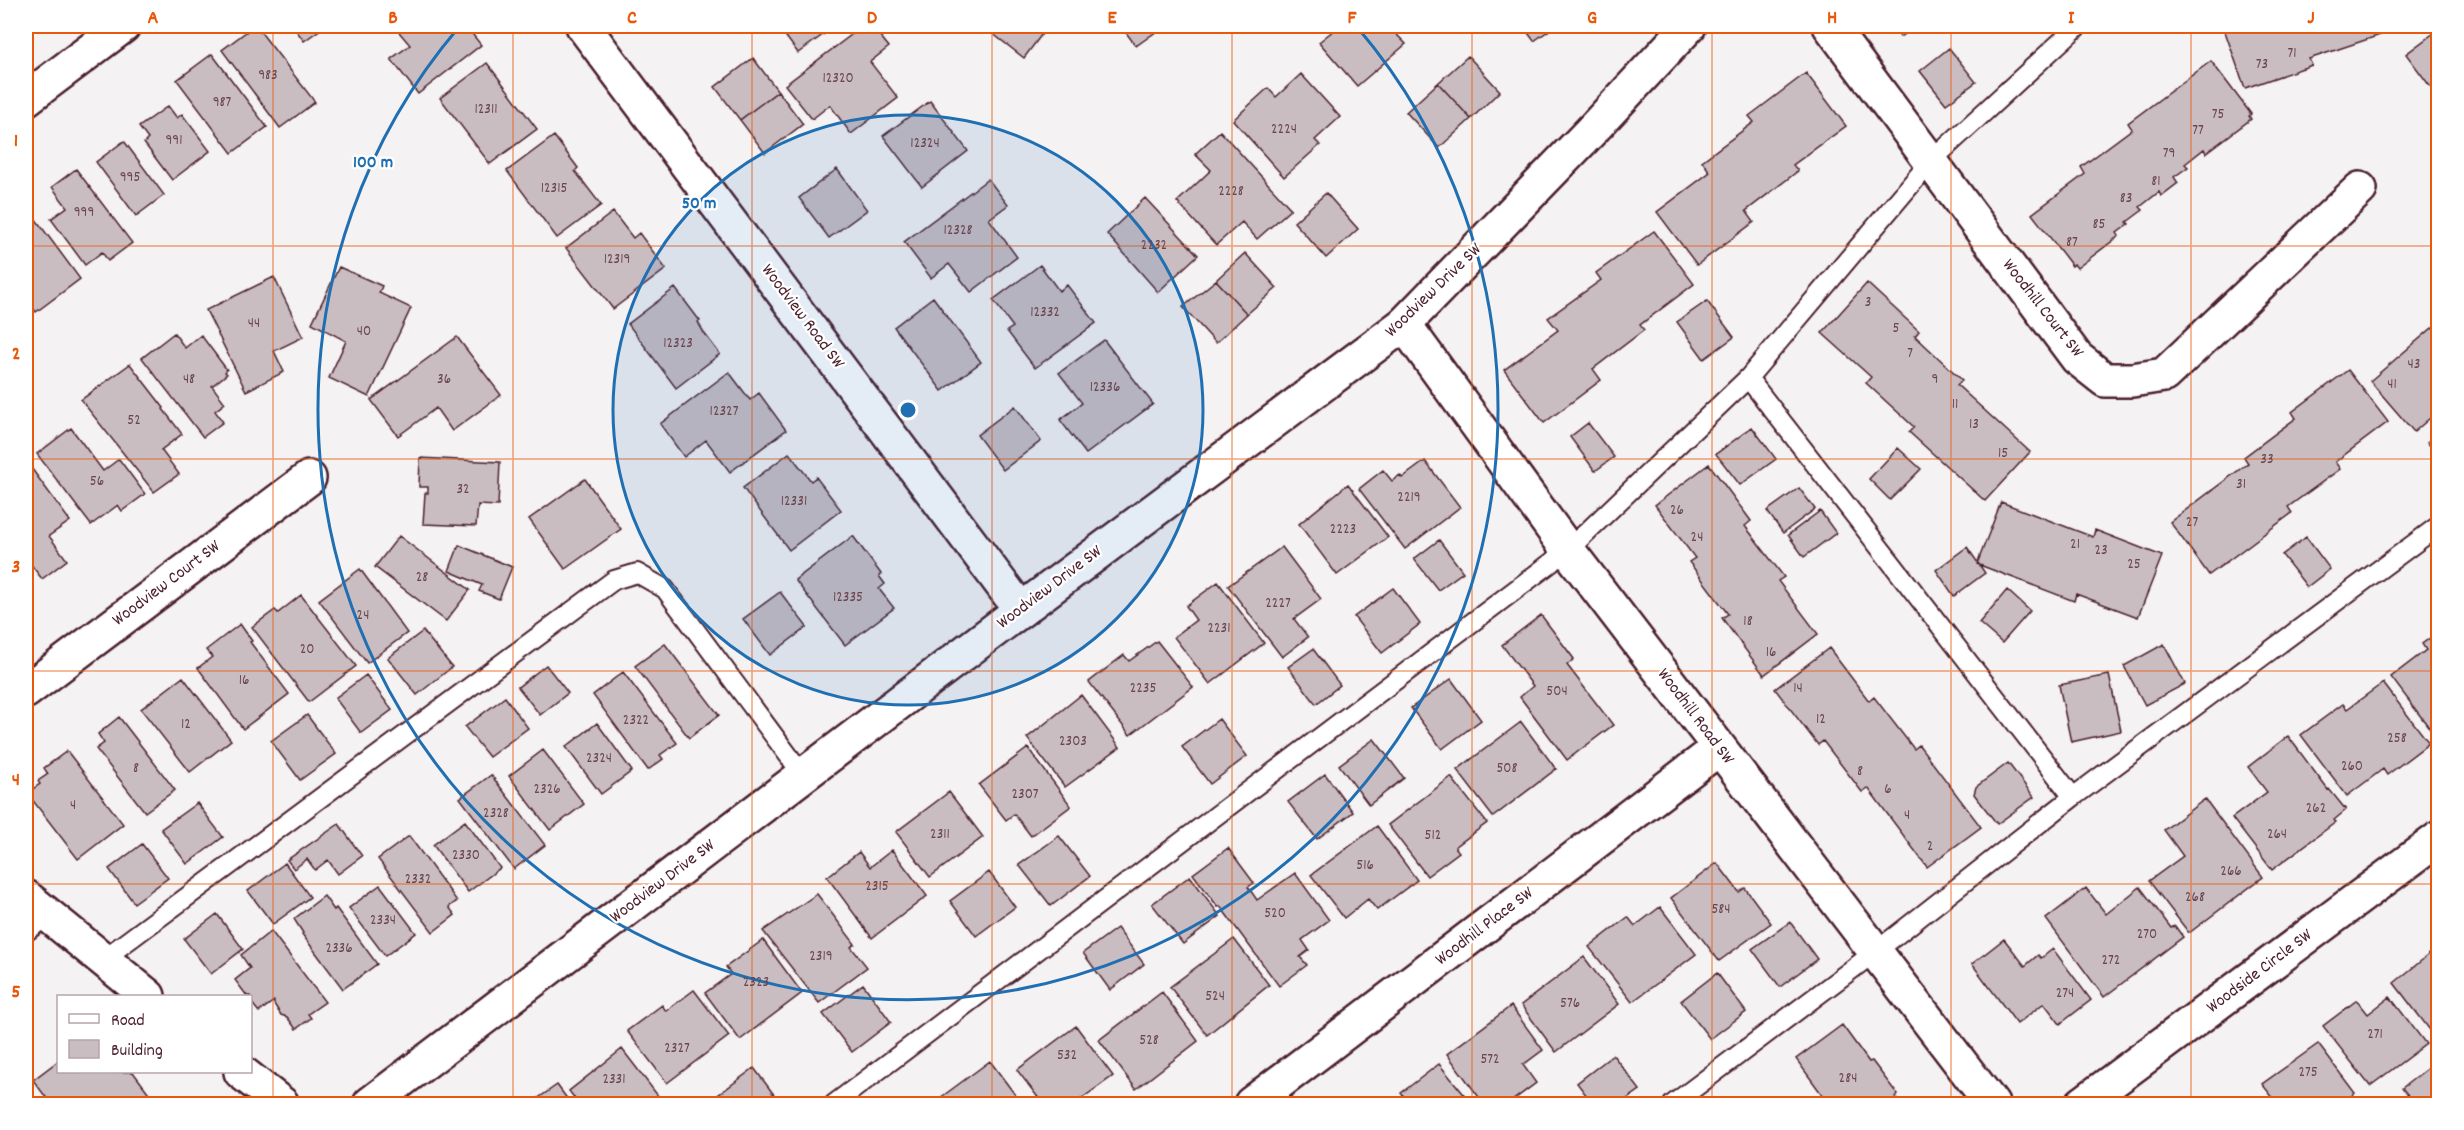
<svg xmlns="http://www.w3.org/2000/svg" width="2464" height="1130" viewBox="0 0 2464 1130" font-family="Dekko,sans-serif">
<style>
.building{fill:#cabdc1;stroke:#4a1f2b;stroke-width:1.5}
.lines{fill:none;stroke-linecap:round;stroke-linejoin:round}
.lane-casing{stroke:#4a1f2b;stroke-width:22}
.street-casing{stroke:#4a1f2b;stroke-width:38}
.secondary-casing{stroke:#4a1f2b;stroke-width:38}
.lane{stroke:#fff;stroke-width:18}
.street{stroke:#fff;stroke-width:33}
.secondary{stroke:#fff;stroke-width:33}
.grid{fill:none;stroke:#e8590c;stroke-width:1.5;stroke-opacity:0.55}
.ring{fill:none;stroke:#1f6fb2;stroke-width:3}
.labels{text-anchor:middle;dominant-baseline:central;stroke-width:4.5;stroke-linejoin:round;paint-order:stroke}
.number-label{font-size:15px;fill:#6a4650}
.street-label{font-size:18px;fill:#4a1f2b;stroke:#fff}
.centre{fill:#1f6fb2;stroke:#fff;stroke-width:3}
.ring-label{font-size:18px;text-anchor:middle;font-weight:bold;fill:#1f6fb2;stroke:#fff;stroke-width:4.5;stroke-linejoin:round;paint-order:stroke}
.neatline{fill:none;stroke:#e8590c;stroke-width:2}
.grid-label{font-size:20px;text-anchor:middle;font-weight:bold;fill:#e8590c}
</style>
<rect width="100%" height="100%" fill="#f4f2f2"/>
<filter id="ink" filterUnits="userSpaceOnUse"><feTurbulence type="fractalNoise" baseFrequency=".0167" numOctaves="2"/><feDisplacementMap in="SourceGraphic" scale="12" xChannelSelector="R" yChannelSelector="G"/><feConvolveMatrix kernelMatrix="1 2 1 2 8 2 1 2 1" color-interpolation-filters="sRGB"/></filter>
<g filter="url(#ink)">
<!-- building -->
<path class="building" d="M254 26H256L315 102 280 128 222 50Z
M293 26H325L304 41Z
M394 26H466L481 45 418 94 391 59 410 45Z
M778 26H835L798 53Z
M863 26H872L889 47 870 62 898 98 851 134 830 105 812 119 785 85Z
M983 26H1048L1024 58Z
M1121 26H1164L1136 46Z
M1339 26H1388L1406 44 1357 86 1319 42Z
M1523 26H1555L1534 41Z
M1891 26H1915L1900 37Z
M2223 26H2404V27L2309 59 2312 65 2245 88Z
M2438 30V97L2406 54Z
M1949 48 1976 82 1946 104 1920 71Z
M212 54 267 127 232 153 177 80Z
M1468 56 1500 91 1471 119 1438 83Z
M753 58 778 91 740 120 715 87Z
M2211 61 2251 114 2249 116 2251 119 2206 153 2204 149 2185 164 2188 167 2174 177 2178 183 2161 196 2159 192 2140 207 2143 210 2127 222 2129 224 2117 233 2119 236 2077 268 2074 264 2072 266 2032 214 2085 174 2081 167 2132 129 2128 123Z
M487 63 537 129 490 164 440 98Z
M1806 73 1846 126 1793 165 1798 171 1746 211 1754 222 1697 265 1657 212 1710 172 1702 161 1754 122 1749 116Z
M1301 74 1340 117 1315 140 1320 145 1284 177 1233 120 1268 88 1276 97Z
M1438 83 1471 119 1439 148 1406 112Z
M778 91 803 124 765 153 740 120Z
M930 101 968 151 922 187 883 136Z
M168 106 177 118 182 114 210 151 172 180 144 143 148 139 139 127Z
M1220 131 1291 209 1257 239 1242 222 1216 245 1177 202 1211 170 1195 154Z
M554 136 578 168 575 171 601 205 557 238 507 171Z
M124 141 164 195 136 216 96 162Z
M76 169 132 243 108 261 102 252 85 265 51 219 67 207 52 187Z
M837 169 867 210 829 238 799 198Z
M988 179 1008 205 989 219 1017 257 971 292 949 264 931 278 904 242Z
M1326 193 1358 229 1326 258 1294 222Z
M1145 198 1198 255 1158 292 1107 234Z
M26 206 80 279 36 312 26 299Z
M613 212 633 238 639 233 666 269 613 309 566 248Z
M1654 231 1694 284 1640 325 1644 330 1593 369 1601 380 1544 423 1504 370 1558 330 1548 318 1601 280 1596 273Z
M1245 253 1277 288 1247 314 1216 280Z
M1040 265 1059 291 1067 285 1096 323 1035 368 1007 331 1013 327 993 300Z
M339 267 382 286 379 293 411 308 369 397 329 378 346 341 312 323Z
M274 277 303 337 274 351 284 372 246 391 206 310Z
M1216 280 1247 314 1216 343 1183 307Z
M1867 283 1919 331 1915 336 1962 380 1957 385 2030 452 1985 501 1909 432 1914 427 1866 383 1871 377 1822 333Z
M675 288 700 321 698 322 704 333 720 354 676 388 628 324Z
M933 297 981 362 942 391 894 327Z
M1707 301 1734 337 1704 359 1677 322Z
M2438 323V411L2414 432 2370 381Z
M174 333 185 348 201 335 227 370 225 372 227 374 212 386 225 403 215 411 223 422 203 437 142 358Z
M457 337 501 395 452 431 436 408 398 436 371 400Z
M1104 340 1153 404 1086 454 1060 420 1082 403 1059 373Z
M130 364 164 408 163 409 182 434 161 450 179 474 154 492 81 400Z
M2348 370 2388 422 2335 462 2340 469 2288 507 2292 513 2209 575 2170 522 2248 463 2244 457 2296 418 2292 412Z
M729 372 750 400 759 393 786 430 730 472 706 440 684 457 660 424Z
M1015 406 1041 441 1003 470 977 435Z
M1588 423 1614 457 1595 471 1570 437Z
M1752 427 1776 459 1740 485 1716 454Z
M71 428 103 471 119 459 145 494 122 511 118 505 91 525 37 454Z
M2438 432V455L2427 442Z
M1898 448 1921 469 1890 500 1869 479Z
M789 453 811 481 816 477 841 510 789 550 743 488Z
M420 458 500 462 498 506 478 505 476 526 423 524 425 493H428V487H419Z
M26 461 70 521 49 536 67 560 42 579 26 558Z
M1425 461 1460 507 1405 549 1359 489 1383 470 1392 481 1400 475 1402 478Z
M1709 464 1751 521 1745 526 1784 577 1778 581 1818 634 1764 675 1722 618 1728 614 1689 562 1695 558 1655 505Z
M585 479 621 529 565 569 529 519Z
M1348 484 1388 537 1337 575 1299 524Z
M1799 488 1815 509 1783 533 1767 511Z
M2001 502 2093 537 2095 530 2162 556 2138 617 2076 594 2074 601 1977 564Z
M1820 511 1836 533 1804 557 1788 535Z
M399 536 470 590 446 621 375 567Z
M853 536 881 574 879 576 885 584 879 589 894 608 845 645 795 580Z
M2306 537 2330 569 2307 587 2282 555Z
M1439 540 1463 572 1438 590 1414 559Z
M459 545 512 567 499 599 479 591 482 585 449 571Z
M1282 547 1321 599 1294 619 1308 637 1282 657 1228 586Z
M1967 547 1985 573 1954 596 1936 570Z
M360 569 407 633 367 663 319 600Z
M1218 582 1264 643 1210 684 1174 637 1196 620 1186 606Z
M1393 588 1420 624 1382 653 1354 617Z
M2007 590 2030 611 2002 643 1979 623Z
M780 592 807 627 770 655 743 619Z
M301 595 356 666 309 702 252 627 275 610 278 613Z
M1541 615 1574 659 1567 665 1613 725 1567 760 1520 697 1533 686 1502 645Z
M240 624 252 641 250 642 289 694 243 729 198 668 212 657 206 650Z
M423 631 452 667 417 695 388 658Z
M2438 632V737L2437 738 2391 677 2426 650 2422 644Z
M1157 641 1193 687 1130 735 1089 682 1124 655 1129 661Z
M665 644 719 715 689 738 635 666Z
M2164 644 2185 684 2145 705 2124 666Z
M1829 648 1869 701 1874 697 1914 749 1919 745 1981 827 1927 867 1868 788 1862 792 1823 741 1818 745 1775 689Z
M1313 649 1340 685 1316 704 1288 667Z
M546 665 568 693 540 715 518 687Z
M623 672 677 743 660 755 663 759 648 770 593 695Z
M366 675 392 710 361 733 335 698Z
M2109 675 2121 731 2071 742 2059 685Z
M183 677 231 740 190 772 141 709Z
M1451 679 1481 720 1442 749 1411 708Z
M2383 683 2429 743 2387 775 2383 769 2347 796 2301 735 2343 704 2347 709Z
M1081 695 1120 747 1065 787 1027 738Z
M505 697 528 728 489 757 465 727Z
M307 715 336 754 300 780 271 741Z
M119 717 175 790 145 812 96 749 104 743 98 734Z
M1219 719 1247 756 1210 784 1182 747Z
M1521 722 1556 769 1493 817 1457 770Z
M597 723 632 771 601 794 566 747Z
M2288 736 2328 790 2329 789 2346 810 2334 820 2336 822 2272 870 2232 818 2267 792 2248 767Z
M1374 739 1404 778 1369 805 1339 765Z
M1028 748 1071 806 1031 836 1014 814 1006 820 979 785Z
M543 750 584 804 550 830 509 776Z
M67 751 123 824 78 859 27 793 40 784 38 781 48 774 44 768Z
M2008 763 2034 797 1997 824 1974 794 1976 787Z
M1325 774 1353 812 1317 839 1288 802Z
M491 775 545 845 514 869 460 798Z
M1451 777 1487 823 1455 847 1459 852 1427 876 1388 825Z
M949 792 983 837 930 877 896 832Z
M2205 799 2263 877 2189 933 2149 881 2183 856 2164 830Z
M197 803 223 837 187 864 161 829Z
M465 821 500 868 468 892 433 845Z
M339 824 362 856 338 874 328 860 315 870 307 859 294 869 287 860Z
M1377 826 1417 880 1377 910 1368 899 1344 918 1311 875Z
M409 836 457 901 449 907 455 915 433 932 378 859Z
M1059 836 1090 876 1051 906 1019 865Z
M142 844 168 878 134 903 109 869Z
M1228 848 1254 883 1248 887 1257 900 1295 873 1329 920 1302 940 1309 950 1300 957 1307 965 1279 986 1220 906 1218 907 1193 874Z
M892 850 927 896 872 938 827 877 859 852 870 867Z
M285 863 310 897 273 924 248 891Z
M1717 863 1739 892 1745 888 1771 923 1719 961 1671 898Z
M989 872 1015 907 976 936 950 901Z
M1190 876 1220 916 1183 944 1152 904Z
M380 885 416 933 385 956 349 908Z
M2140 887 2171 928 2175 926 2183 937 2104 997 2046 919 2086 888 2106 914Z
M817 894 855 944 851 947 867 967 819 1003 763 931Z
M324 896 334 910 336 908 377 964 343 989 302 934 303 933 294 919Z
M1660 907 1696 954 1632 1002 1589 947 1628 917 1635 926Z
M217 914 243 949 211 974 184 939Z
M1790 922 1817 959 1780 987 1752 949Z
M1117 928 1144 964 1110 990 1083 953Z
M271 931 325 1002 308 1014 311 1018 296 1029 287 1017 281 1015 274 1004V1001L259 1012 250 1001V996H247L235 980 250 968 241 955Z
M1234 939 1269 985 1207 1035 1170 987Z
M2004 939 2025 966 2038 955 2041 958 2053 949 2091 1000 2060 1024 2044 1003 2017 1024 1972 964Z
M763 940 802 993 740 1040 705 993 731 974 726 967Z
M2438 947V1030L2433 1034 2394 983Z
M1584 957 1619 1004 1556 1052 1521 1005Z
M1717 973 1746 1012 1710 1039 1681 1001Z
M863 984 891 1022 852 1052 823 1014Z
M694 990 729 1036 667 1083 627 1031 662 1005 666 1011Z
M1162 992 1198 1041 1136 1089 1099 1040Z
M2390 997 2426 1044 2370 1086 2323 1026 2357 1000 2368 1014Z
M1511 1006 1543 1050 1523 1065 1536 1083 1508 1104H1484L1447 1054Z
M1842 1025 1869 1062 1872 1061 1898 1095 1895 1097 1901 1104H1829L1796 1059Z
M1076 1026 1113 1076 1074 1104H1043L1017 1070Z
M2318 1044 2355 1093 2341 1104H2278L2262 1084Z
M622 1049 662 1101 658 1104H579L569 1091Z
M1613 1055 1640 1090 1620 1104H1593L1577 1083Z
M2438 1060V1104H2415L2402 1088Z
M58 1061V1072H133L157 1104H51L33 1080Z
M990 1061 1022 1104H930L940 1098Z
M1439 1064 1472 1104H1403L1408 1101 1401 1093Z
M754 1068 781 1104H725L718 1095Z
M557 1085 571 1104H530Z"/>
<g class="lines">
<!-- lane casing -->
<g class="lane-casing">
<path id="lane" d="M1748 378 2073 797
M26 932 48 915
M102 960 614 580 637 573 665 589 803 775
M834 1104 1568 550 1748 378 1930 162 2078 26
M1673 1104 1875 952 2073 797 2438 526"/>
</g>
<!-- street casing -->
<g class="street-casing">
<path id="street" d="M583 26 1021 610
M1830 26 2077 358 2105 380H2132L2164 375 2360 189
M26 99 123 26
M1404 324 1568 550 1992 1104
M26 691 309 478
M26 897 148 996
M241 1072 282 1104
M1251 1104 1718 749
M2082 1104 2438 839"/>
</g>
<!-- secondary casing -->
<g class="secondary-casing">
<path id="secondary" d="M370 1104 1021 610 1404 324 1592 130 1689 26"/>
</g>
<!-- lane -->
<use href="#lane" class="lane"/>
<!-- street -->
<use href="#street" class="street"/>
<!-- secondary -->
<use href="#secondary" class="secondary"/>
</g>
</g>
<!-- grid -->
<path class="grid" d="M273 26V1104M513 26V1104M752 26V1104M992 26V1104M1232 26V1104M1472 26V1104M1712 26V1104M1951 26V1104M2191 26V1104M26 246H2438M26 459H2438M26 671H2438M26 884H2438"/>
<!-- distance rings -->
<circle cx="908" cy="410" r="295" fill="#1f6fb2" fill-opacity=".12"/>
<g class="ring">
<circle cx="908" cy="410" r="295"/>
<path d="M1357 27A590 590 0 1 1 459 27"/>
</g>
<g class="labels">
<!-- number labels -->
<g class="number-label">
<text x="2292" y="54">71</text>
<text x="2262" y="65">73</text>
<text x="268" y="76">983</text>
<text x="838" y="79">12320</text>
<text x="222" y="103">987</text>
<text x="486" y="110">12311</text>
<text x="2218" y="115">75</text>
<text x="1284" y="130">2224</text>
<text x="2198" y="131">77</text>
<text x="174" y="141">991</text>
<text x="925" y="144">12324</text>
<text x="2169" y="154">79</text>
<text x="130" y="178">995</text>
<text x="2156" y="182">81</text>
<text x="554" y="189">12315</text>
<text x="1231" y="192">2228</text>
<text x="2126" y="199">83</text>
<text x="84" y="213">999</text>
<text x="2099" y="225">85</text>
<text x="958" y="231">12328</text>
<text x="2072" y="243">87</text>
<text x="1154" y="246">2232</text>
<text x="617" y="260">12319</text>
<text x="1868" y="303">3</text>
<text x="1045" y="313">12332</text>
<text x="254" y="324">44</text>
<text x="1896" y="329">5</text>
<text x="364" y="332">40</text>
<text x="678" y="344">12323</text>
<text x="1910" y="354">7</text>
<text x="2414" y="365">43</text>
<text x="189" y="380">48</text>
<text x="444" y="380">36</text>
<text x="1935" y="380">9</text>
<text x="2392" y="385">41</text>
<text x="1105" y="388">12336</text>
<text x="1955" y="405">11</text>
<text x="724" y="412">12327</text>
<text x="134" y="421">52</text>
<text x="1974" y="425">13</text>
<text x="2003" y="454">15</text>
<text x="2267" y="460">33</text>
<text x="97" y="482">56</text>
<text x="2241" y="485">31</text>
<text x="463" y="490">32</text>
<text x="1409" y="498">2219</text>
<text x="794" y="502">12331</text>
<text x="1677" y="511">26</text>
<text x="2192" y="523">27</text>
<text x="1343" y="530">2223</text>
<text x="1697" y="538">24</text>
<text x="2075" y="545">21</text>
<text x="2101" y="551">23</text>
<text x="2134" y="565">25</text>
<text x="422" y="578">28</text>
<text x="848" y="598">12335</text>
<text x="1278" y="604">2227</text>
<text x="363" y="616">24</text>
<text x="1748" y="622">18</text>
<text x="1219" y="629">2231</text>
<text x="307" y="650">20</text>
<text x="1771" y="653">16</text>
<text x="244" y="681">16</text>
<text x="1143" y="689">2235</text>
<text x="1798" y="689">14</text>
<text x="1557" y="692">504</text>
<text x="1821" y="720">12</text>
<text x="636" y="721">2322</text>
<text x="186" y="725">12</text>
<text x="2397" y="739">258</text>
<text x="1073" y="742">2303</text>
<text x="599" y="759">2324</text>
<text x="2352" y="767">260</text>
<text x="136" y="769">8</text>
<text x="1507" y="769">508</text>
<text x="1860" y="772">8</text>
<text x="547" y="790">2326</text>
<text x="1888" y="790">6</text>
<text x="1025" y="795">2307</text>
<text x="73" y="806">4</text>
<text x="2316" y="809">262</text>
<text x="496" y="814">2328</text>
<text x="1907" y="816">4</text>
<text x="940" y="835">2311</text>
<text x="2277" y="835">264</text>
<text x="1433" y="836">512</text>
<text x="1930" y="847">2</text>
<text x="466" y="856">2330</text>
<text x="1365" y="866">516</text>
<text x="2231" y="872">266</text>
<text x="418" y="880">2332</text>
<text x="877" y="887">2315</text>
<text x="2195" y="898">268</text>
<text x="1721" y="910">584</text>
<text x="1275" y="914">520</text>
<text x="383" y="921">2334</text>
<text x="2147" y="935">270</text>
<text x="339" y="949">2336</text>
<text x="821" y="957">2319</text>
<text x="2111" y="961">272</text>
<text x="756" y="983">2323</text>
<text x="2065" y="994">274</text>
<text x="1215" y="997">524</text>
<text x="1570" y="1004">576</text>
<text x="2375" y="1035">271</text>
<text x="1149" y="1041">528</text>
<text x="677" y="1049">2327</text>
<text x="1067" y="1056">532</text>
<text x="1490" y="1060">572</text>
<text x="2308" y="1073">275</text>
<text x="1848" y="1079">284</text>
<text x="614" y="1080">2331</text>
</g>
<!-- street labels -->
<g class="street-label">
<text transform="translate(1434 291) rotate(-44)">Woodview Drive SW</text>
<text transform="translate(2042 309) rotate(52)">Woodhill Court SW</text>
<text transform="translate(802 317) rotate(53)">Woodview Road SW</text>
<text transform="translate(167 584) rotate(-37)">Woodview Court SW</text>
<text transform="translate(1050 588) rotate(-37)">Woodview Drive SW</text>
<text transform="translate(1695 717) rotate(53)">Woodhill Road SW</text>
<text transform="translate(663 882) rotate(-37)">Woodview Drive SW</text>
<text transform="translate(1485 927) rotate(-37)">Woodhill Place SW</text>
<text transform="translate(2260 972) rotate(-37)">Woodside Circle SW</text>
</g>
</g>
<circle cx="908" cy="410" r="9" class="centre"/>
<g class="ring-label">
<text x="373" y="167">100 m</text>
<text x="699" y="208">50 m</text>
</g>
<!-- margin -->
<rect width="2464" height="1130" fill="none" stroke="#fff" stroke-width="66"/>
<!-- legend -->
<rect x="57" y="995" width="195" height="78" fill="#ffffff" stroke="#b7a5aa" stroke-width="1.5"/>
<rect x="69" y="1014" width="30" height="9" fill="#ffffff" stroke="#b7a5aa" stroke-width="1.5"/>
<text x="111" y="1025" font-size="18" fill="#4a1f2b">Road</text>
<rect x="69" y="1040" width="30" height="18" fill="#cabdc1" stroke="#b7a5aa" stroke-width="1.5"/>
<text x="111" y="1055" font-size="18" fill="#4a1f2b">Building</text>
<rect x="33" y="33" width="2398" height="1064" class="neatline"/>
<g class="grid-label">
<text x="153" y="23">A</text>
<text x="393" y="23">B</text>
<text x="632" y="23">C</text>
<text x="872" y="23">D</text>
<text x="1112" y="23">E</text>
<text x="1352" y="23">F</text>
<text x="1592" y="23">G</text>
<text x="1832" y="23">H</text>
<text x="2071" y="23">I</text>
<text x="2311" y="23">J</text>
<text x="16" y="146">1</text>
<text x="16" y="359">2</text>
<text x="16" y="572">3</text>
<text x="16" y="785">4</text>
<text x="16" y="997">5</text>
</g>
</svg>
